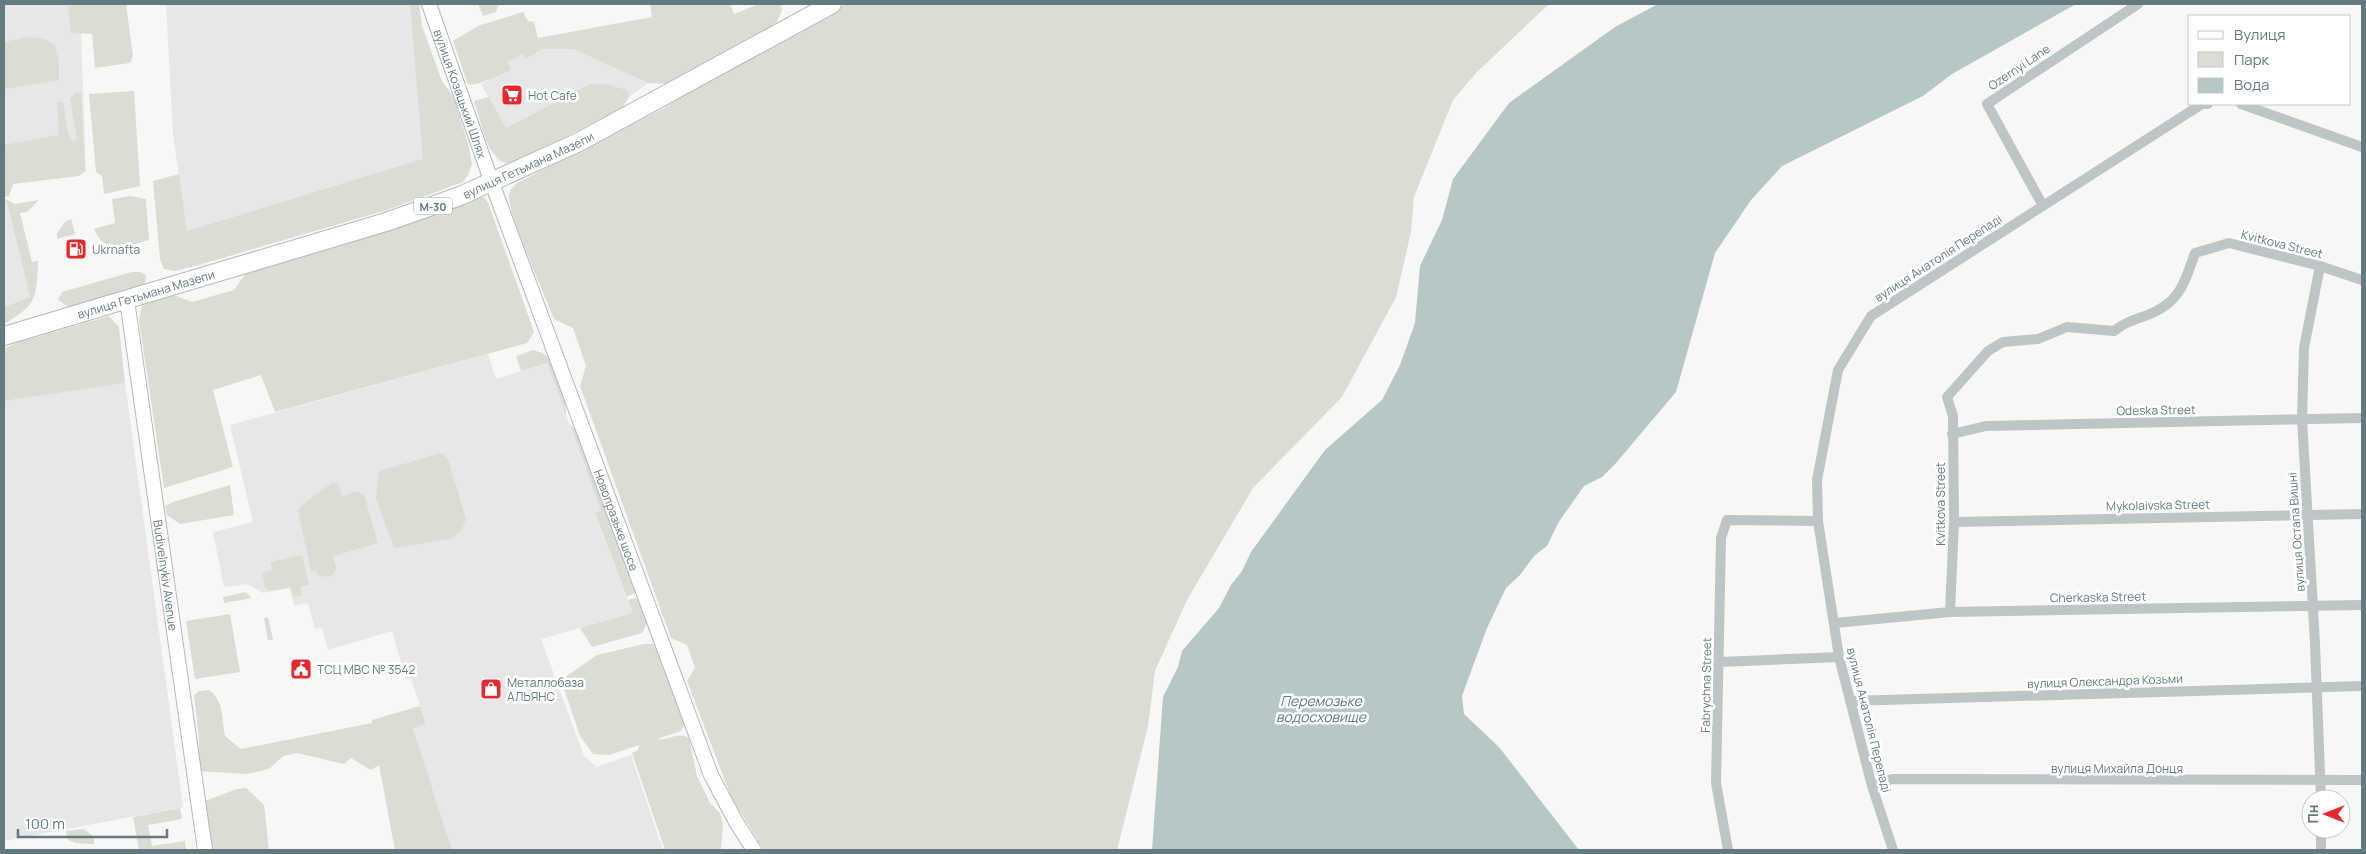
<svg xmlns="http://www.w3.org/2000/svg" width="2366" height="854" viewBox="0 0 2366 854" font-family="Manrope,sans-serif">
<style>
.built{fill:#e6e7e6}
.green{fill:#d9ddd4}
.water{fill:#b5c7c7}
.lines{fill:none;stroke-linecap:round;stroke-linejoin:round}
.secondary-casing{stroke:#b1babc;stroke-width:16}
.highway-casing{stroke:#b2b8ba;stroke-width:20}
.street{stroke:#bec5c7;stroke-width:10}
.secondary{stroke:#fff;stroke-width:14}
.highway{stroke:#fff;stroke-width:18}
.labels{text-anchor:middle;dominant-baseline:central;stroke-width:5;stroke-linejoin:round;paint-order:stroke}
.shield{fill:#fff;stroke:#92a2a6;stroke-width:1}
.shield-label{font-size:11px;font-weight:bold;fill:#637a80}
.street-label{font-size:12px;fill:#637a80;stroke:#fff}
.poi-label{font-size:12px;fill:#637a80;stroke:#fff;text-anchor:start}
.water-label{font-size:14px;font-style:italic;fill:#5e7a7b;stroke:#fff}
</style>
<rect width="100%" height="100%" fill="#f8f7f5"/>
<!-- built -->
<path class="built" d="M4 4H80L86 172 4 182Z
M166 4H410L424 159 187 231 173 134Z
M542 49H573L648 83 629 97 627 90 607 84H590L506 128 481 84 510 70 508 62 522 53 526 59Z
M6 199 30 297 4 307V200Z
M488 354 496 379 547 363 601 511 595 514 633 613 541 639 584 756 596 767 631 755 663 850H452L413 728 426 723 411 679 406 680 392 631 328 650 322 628 315 629 308 603 294 606 290 588 263 593 247 584 224 587 213 532 253 522 230 425Z
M125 383 183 807 4 841V401Z"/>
<!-- green -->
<path class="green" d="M68 4H126L133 56 130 63 95 68 92 34 71 33Z
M410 4H419L422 26 442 81 454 98 469 147 472 164 468 175 463 182 387 210 195 266 175 271 164 269 160 259 153 181 179 174 187 231 423 159Z
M478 4H499L496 12 483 16Z
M650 4H730L734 14 759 4H780L782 10 777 22 753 39 667 84 648 83 573 49H542L526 59 522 54 508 62 511 70C496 77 484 83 468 85L453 41 478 26 523 12 528 21 534 22 538 38 652 17Z
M846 4H1549L1477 72 1453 100 1414 197 1411 232 1396 297 1342 397 1253 488 1187 600 1155 671 1148 726 1117 850H764L732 799 687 681 695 668 687 645 671 638 580 386 586 366 573 328 554 319C546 298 507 212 509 195 510 189 513 187 517 183L664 108 711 78Z
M29 37 45 39 55 45 59 63V80L4 89V42Z
M590 84H607L627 90 629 97 622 108 513 164C487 166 481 120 474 101L489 97 506 128Z
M134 91 140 186 104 194 102 176 96 172 89 94Z
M75 93H81L85 171 79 176 13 184 9 196 4 197V145L59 135 57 102H63L68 133 73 142 77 139 70 99Z
M131 196 146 199 149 240C126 246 106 257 94 229L115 223 112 199Z
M479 196 485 198 489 205 534 332 527 343 275 412 261 375 213 390 233 467 164 488 139 320 142 306 155 298 171 294 192 302 234 290 246 273 347 244Z
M6 199 15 204 39 200 27 212 20 213 32 262 38 261C36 299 38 304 4 324V307L30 297Z
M71 219 75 234 57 239V233L65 222Z
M132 272H140L146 275 145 288 73 310 58 300 62 292Z
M109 316 119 327 125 383 4 401V349L15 343Z
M533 350C539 352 544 353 548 357 556 365 568 405 566 415L547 363 521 371 516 356Z
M570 425 576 429 636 592 627 597 595 513 601 511Z
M442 453 448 459 466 519 461 531 450 539 394 548 376 498 379 471Z
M332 483H338L342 496 358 491 364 495 378 543 333 556 336 567 334 574 327 577 318 575 316 570 311 571 298 511 301 506Z
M230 485 234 515 180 524 167 515 165 506 173 502Z
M302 555 309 585 300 587 302 595 293 597 290 587 270 591 265 588 262 572 272 570 270 562Z
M245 592 252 598 224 603 223 597Z
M635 598 639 600 647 623 642 633 592 647 580 628 633 613 628 600Z
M230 614 240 672 195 679 186 621Z
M268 617 273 640H268L264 618Z
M644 644H653L657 648 686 721 681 731 657 739C669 741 677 731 689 738L697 776 710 803 720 813 723 826 721 850H665L632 753 638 750 639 745 609 755 593 754 580 736 561 680 597 655Z
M209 690C224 700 222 720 225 736L241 749 372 723V720L420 706 426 724 413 728 452 850H395L379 765 371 770 351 758 344 764 297 753 283 756 269 769 246 774 199 771V739L194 695 199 691Z
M246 788 264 805 269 850H210L205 801 237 789Z
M180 808 182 819 148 825 152 846 185 841 186 850H139L133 817Z
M84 829 94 837V844L75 843 68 840 66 831Z"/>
<!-- water -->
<path class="water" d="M1658 4H2076L1952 74 1923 96 1782 166 1751 200 1715 253 1676 392 1616 463 1602 477 1584 486 1558 523 1547 546 1534 556 1520 575 1506 588 1487 628 1462 696 1464 714 1499 747 1579 850H1152L1163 697 1178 667 1182 651 1219 608 1231 585 1242 571 1251 552 1325 450 1382 400 1400 365 1415 323 1420 266 1442 220 1453 179 1509 103 1615 27Z"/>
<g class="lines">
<!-- secondary casing -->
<g class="secondary-casing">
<g id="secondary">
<path id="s1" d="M429 4 492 183 711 775 736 822 754 850"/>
<path id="s2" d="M127 300 205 850"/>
</g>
</g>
<!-- highway casing -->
<g class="highway-casing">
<g id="highway">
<path id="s3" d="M4 336 386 222 460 196 579 142 832 4"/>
</g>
</g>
<!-- street -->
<path class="street" d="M2241 104 2362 147
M2043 206 1987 104 2138 4
M2320 266 2304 348 2302 419 2315 643 2321 799
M1952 434 1986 426 2362 418
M1954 522 2362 514
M1950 612 1954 522 1953 416 1947 397 1988 351 2003 342 2038 339 2067 327 2114 331C2124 323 2133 320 2145 316 2179 304 2184 285 2195 253L2229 243 2320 266 2362 280
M1835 623 1950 612 2362 605
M1720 662 1839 657
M1850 701 2362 686
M1872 786 1892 779 2362 780
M1728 850 1716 783 1721 538 1727 520 1818 521
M1893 850 1872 786 1839 657 1818 521 1817 480 1838 370 1871 316 2202 104H2208
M2321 850V829"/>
<!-- secondary -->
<use href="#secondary" class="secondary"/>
<!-- highway -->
<use href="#highway" class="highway"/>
</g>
<!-- icons -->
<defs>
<g id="supermarket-square" transform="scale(1.125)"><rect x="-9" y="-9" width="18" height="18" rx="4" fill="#e4282b" stroke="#fff"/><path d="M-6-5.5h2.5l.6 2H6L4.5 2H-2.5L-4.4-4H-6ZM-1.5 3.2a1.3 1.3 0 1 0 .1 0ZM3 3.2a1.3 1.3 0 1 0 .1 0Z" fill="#fff"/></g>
<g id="fuel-square" transform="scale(1.125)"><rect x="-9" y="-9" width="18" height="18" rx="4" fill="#e4282b" stroke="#fff"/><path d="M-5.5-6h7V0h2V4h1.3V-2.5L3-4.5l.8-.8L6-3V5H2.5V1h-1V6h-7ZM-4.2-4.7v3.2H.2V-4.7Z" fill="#fff"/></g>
<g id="civic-square" transform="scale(1.125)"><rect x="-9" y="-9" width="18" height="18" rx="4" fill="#e4282b" stroke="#fff"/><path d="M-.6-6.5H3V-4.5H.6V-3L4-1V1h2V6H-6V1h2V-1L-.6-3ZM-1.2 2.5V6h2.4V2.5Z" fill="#fff"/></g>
<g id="shop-square" transform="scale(1.125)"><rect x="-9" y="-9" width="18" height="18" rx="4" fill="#e4282b" stroke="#fff"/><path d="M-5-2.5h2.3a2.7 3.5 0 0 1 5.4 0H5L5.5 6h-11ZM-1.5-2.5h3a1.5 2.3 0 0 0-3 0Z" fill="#fff"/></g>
</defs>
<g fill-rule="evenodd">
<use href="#supermarket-square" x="512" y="95"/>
<use href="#fuel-square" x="76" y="249"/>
<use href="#civic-square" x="301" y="669"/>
<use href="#shop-square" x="491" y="689"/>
</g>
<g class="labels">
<!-- shield labels -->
<rect class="shield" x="414" y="197.5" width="38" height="17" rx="4"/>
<g class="shield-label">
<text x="433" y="206">М-30</text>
</g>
<!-- street labels -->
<g class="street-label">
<text transform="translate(2019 67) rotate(-34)">Ozernyi Lane</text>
<text stroke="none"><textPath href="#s1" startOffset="95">вулиця Козацький Шлях</textPath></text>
<text stroke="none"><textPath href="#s3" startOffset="552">вулиця Гетьмана Мазепи</textPath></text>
<text transform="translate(2282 244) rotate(14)">Kvitkova Street</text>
<text transform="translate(1938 258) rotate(-33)">вулиця Анатолія Перепаді</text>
<text stroke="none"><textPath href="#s3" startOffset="148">вулиця Гетьмана Мазепи</textPath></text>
<text transform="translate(2156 410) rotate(-1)">Odeska Street</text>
<text transform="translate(1940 504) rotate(-90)">Kvitkova Street</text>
<text transform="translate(2158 505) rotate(-1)">Mykolaivska Street</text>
<text stroke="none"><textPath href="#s1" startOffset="549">Новопразьке шосе</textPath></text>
<text transform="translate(2296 532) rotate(-94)">вулиця Остапа Вишні</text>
<text stroke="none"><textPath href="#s2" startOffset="278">Budivelnykiv Avenue</textPath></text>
<text transform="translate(2098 597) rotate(-1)">Cherkaska Street</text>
<text transform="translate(2105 681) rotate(-2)">вулиця Олександра Козьми</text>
<text transform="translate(1706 685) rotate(-89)">Fabrychna Street</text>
<text transform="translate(1869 720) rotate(76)">вулиця Анатолія Перепаді</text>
<text x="2117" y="768">вулиця Михайла Донця</text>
</g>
<!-- poi labels -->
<g class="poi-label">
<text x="528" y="95">Hot Cafe</text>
<text x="92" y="249">Ukrnafta</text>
<text x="317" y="669">ТСЦ МВС № 3542</text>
<text x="507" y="682">Металлобаза<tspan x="507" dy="14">АЛЬЯНС</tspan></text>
</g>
<!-- water labels -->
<g class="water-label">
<text x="1321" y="700">Перемозьке<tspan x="1321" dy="16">водосховище</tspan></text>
</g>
</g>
<!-- border -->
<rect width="2366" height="854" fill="none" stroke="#637a80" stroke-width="10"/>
<!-- legend -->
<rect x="2188" y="15" width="162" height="90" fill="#ffffff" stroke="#c1cacc"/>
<rect x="2198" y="31" width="25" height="8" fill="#ffffff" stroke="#c1cacc"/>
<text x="2234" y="40" font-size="15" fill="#637a80">Вулиця</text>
<rect x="2198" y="52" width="25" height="15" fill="#d9ddd4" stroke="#c1cacc"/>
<text x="2234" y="65" font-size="15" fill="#637a80">Парк</text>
<rect x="2198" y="78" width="25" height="15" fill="#b5c7c7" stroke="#c1cacc"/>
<text x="2234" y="90" font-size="15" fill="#637a80">Вода</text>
<!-- north arrow -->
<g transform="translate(2326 814) rotate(270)"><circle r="24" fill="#ffffff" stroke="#c1cacc"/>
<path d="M0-4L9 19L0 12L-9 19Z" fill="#e4282b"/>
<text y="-8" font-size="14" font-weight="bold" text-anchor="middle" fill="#637a80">Пн</text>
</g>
<!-- scale -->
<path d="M18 829v8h149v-8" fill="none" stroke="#637a80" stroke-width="2.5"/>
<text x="25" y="829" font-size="15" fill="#637a80" stroke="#ffffff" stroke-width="4" paint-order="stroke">100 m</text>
</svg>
